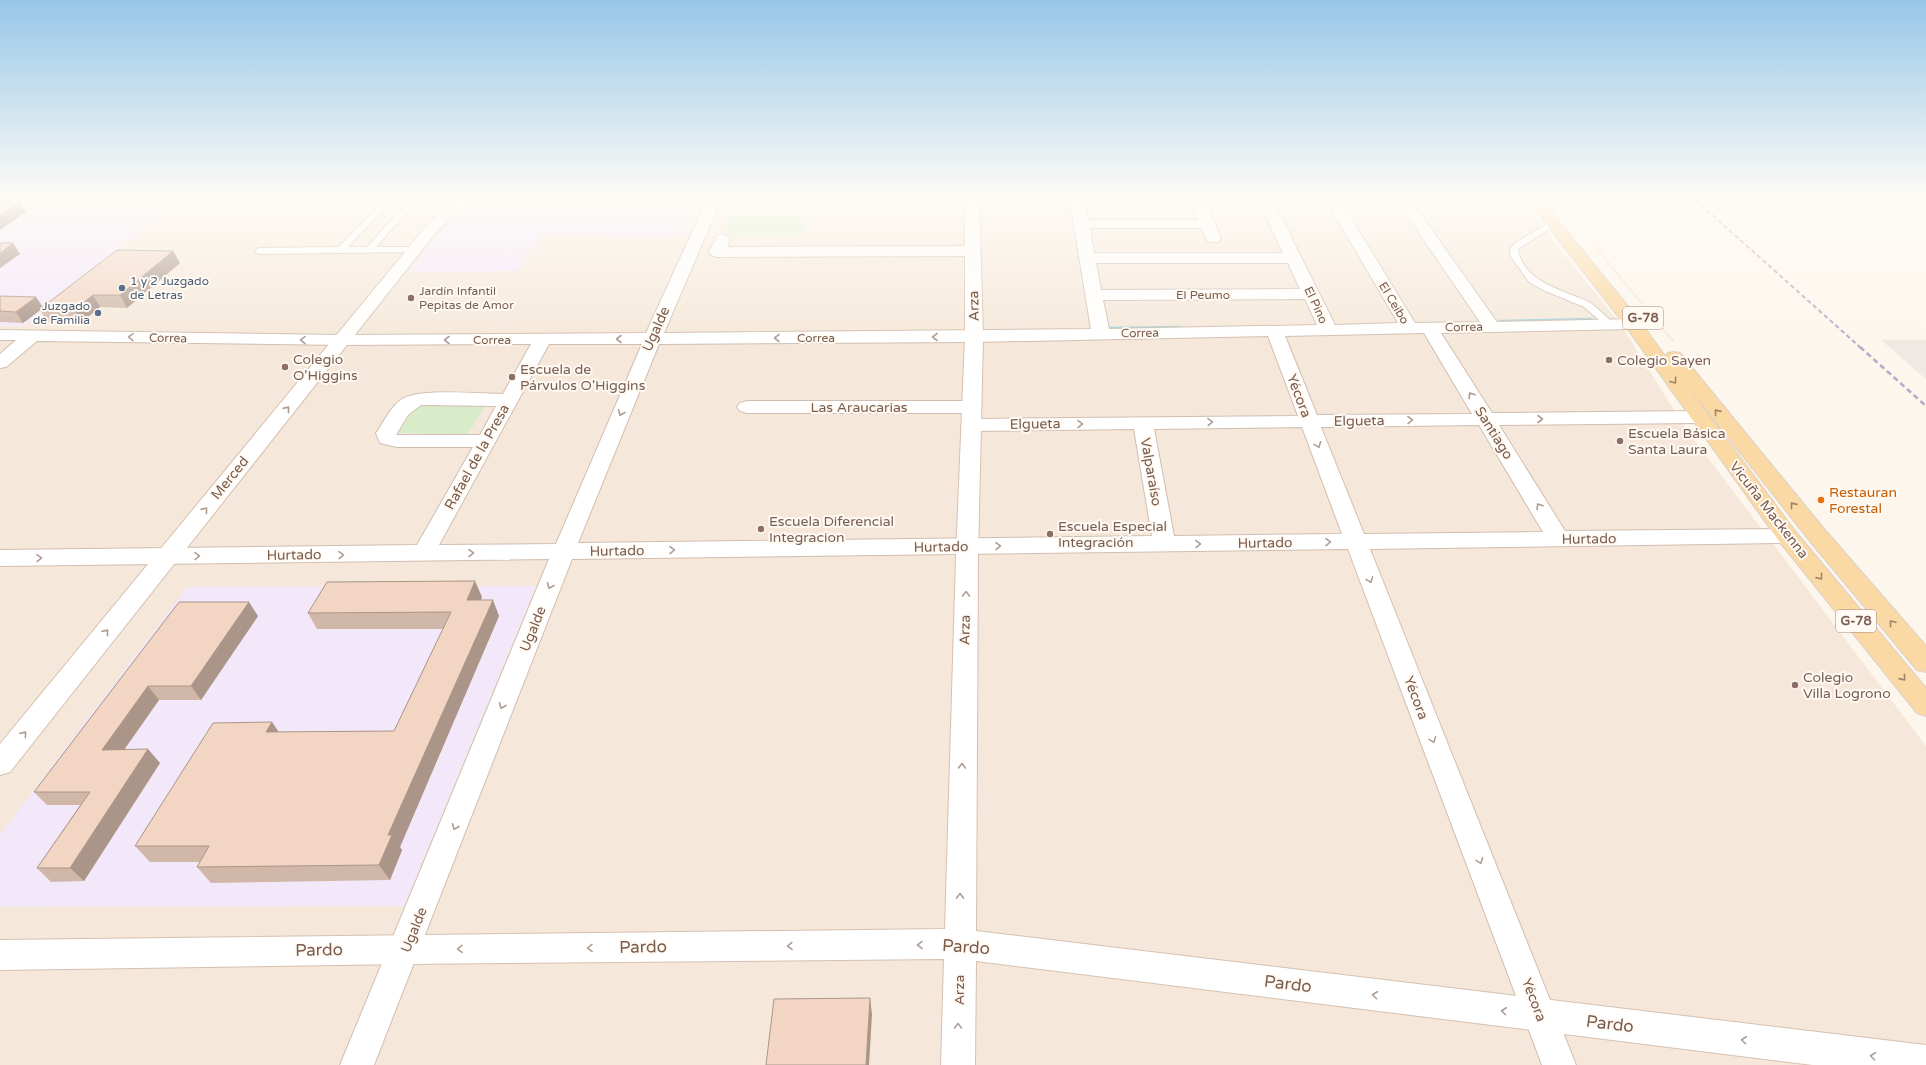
<svg xmlns="http://www.w3.org/2000/svg" width="1926" height="1065" viewBox="0 0 1926 1065" font-family="'Varela Round',sans-serif">
<style>
.residential{fill:#f5e8da}
.industrial{fill:#efe9e4}
.education{fill:#f3e8fa}
.green{fill:#d8ecc9}
.lines{fill:none;stroke-linecap:round;stroke-linejoin:round}
.stream{stroke:#a5d3da;stroke-width:4.5}
.lane-casing{stroke:#d1beb0;stroke-width:2}
.street-casing{stroke:#d1beb0;stroke-width:2}
.secondary-casing{stroke:#d6c0b0;stroke-width:2}
.primary-casing{stroke:#dad1cd;stroke-width:2}
.path{stroke:#d9b8a5;stroke-width:2;stroke-dasharray:0.5 2;stroke-linecap:butt}
.lane{fill:#fff;fill-rule:evenodd}
.street{fill:#fff;fill-rule:evenodd}
.secondary{fill:#fff;fill-rule:evenodd}
.primary{fill:#fbd9a5;fill-rule:evenodd}
.rail-far1{stroke:#b9a8c9;stroke-width:2;stroke-dasharray:4.5 3;stroke-linecap:butt}
.rail{stroke:#b9a8c9;stroke-width:2.5;stroke-dasharray:5.5 3.5;stroke-linecap:butt}
.wall{fill:#d1b7a8}
.shaded-wall{fill:#aa9588}
.building{fill:#f3d5c3;stroke:#aa9588}
.oneway{stroke:#af9d94}
.oneway2{stroke:#a18267}
.service-dot{fill:#5c6f8a;stroke:#fffaf3;stroke-width:1.5}
.education-dot{fill:#8d6e63;stroke:#fffaf3;stroke-width:1.5}
.food-dot{fill:#e8710a;stroke:#fffaf3;stroke-width:1.5}
.labels{text-anchor:middle;dominant-baseline:central;stroke-width:4;stroke-linejoin:round;paint-order:stroke}
.far-service-label{font-size:12px;fill:#4e5e75;stroke:#fffaf3;text-anchor:start}
.far-education-label{font-size:12px;fill:#785e54;stroke:#fffaf3;text-anchor:start}
.far-street-label{font-size:12px;fill:#7a5c4d;stroke:#fffaf3}
.shield{fill:#fffaf3;stroke:#a28b7f;stroke-width:1}
.shield-label{font-size:13px;font-weight:bold;fill:#7a5c4d}
.street-label{font-size:14px;fill:#7a5c4d;stroke:#fffaf3}
.education-label{font-size:14px;fill:#785e54;stroke:#fffaf3;text-anchor:start}
.food-label{font-size:14px;fill:#c56008;stroke:#fffaf3;text-anchor:start}
.near-street-label{font-size:17px;fill:#7a5c4d;stroke:#fffaf3}
</style>
<rect width="100%" height="100%" fill="#fdf6ec"/>
<!-- residential -->
<path class="residential" d="M0 195H1516L1619 322 1686 429 1926 746V1065H0Z"/>
<!-- industrial -->
<path class="industrial" d="M1881 340H1926V379Z"/>
<!-- education -->
<path class="education" d="M0 195H190L112 253 116 254 25 326H0Z
M558 195H700L681 236 541 235 517 271 410 272 450 219 459 213 508 197 529 207Z
M536 586 404 906 0 907V835L187 587Z"/>
<!-- green -->
<path class="green" d="M0 195H52L45 200 0 199Z
M730 217H806L802 234 725 235Z
M418 404 486 405 468 434 398 433Z"/>
<g class="lines">
<!-- stream -->
<path class="stream" d="M1501 322 1591 320
M1111 329 1179 328"/>
<!-- lane casing -->
<g class="lane-casing">
<path id="lane" d="M389 195H397L348 247H367L414 195H422L376 247H414L417 248V252L259 254 255 251 259 248 339 247Z
M1552 221H1555L1559 223 1521 247 1518 249C1523 283 1564 290 1589 302 1597 307 1605 316 1612 322L1614 324 1612 326H1606L1584 307 1543 290 1529 282 1511 257 1510 249 1515 243Z"/>
</g>
<!-- street casing -->
<g class="street-casing">
<path id="street" d="M476 195H497L495 198 452 212 447 211 445 208 447 205Z
M709 195H723L664 333 1091 329 1069 195H1083L1088 220H1198L1189 195H1203L1221 239 1218 242H1208L1201 228H1090L1094 253H1283L1256 195H1270L1335 325 1398 323 1323 195H1337L1415 323 1480 322 1393 195H1407L1497 322 1633 319 1639 320 1642 324 1639 328 1633 329 1441 333 1492 413 1699 411 1706 413 1709 417 1706 421 1699 423 1499 425 1565 531 1787 529 1795 531 1798 536 1795 541 1787 543 1370 549 1576 1065H1542L1348 549 572 559 374 1065H340L549 559 0 566V550L417 545 473 447H397L380 443 376 433C384 422 390 407 402 399 421 388 479 394 503 394L531 344 342 345 37 341 6 367 0 368V354L16 340H0V330L342 335 646 333ZM1096 263H1288L1300 289 1101 290ZM1305 299 1317 325 1109 329 1103 300ZM1424 333 1472 414 1317 415 1285 336ZM1268 336 1298 416 971 419 964 421 961 425 964 429 971 431 1134 429 1152 536 578 543 659 344 974 342ZM549 344H642L556 544 439 545ZM421 405H423L496 406 480 435H396L408 415ZM1479 425 1543 532 1364 534 1321 427ZM1302 427 1342 534 1174 536 1154 429Z
M722 234 727 236 730 239 727 247 973 246 979 248 981 251 979 254 973 256 717 257 711 255 709 252 717 236Z
M747 401H972L979 403 982 407 979 411 972 413H747L740 411 737 407 740 403Z"/>
</g>
<!-- secondary casing -->
<g class="secondary-casing">
<path id="secondary" d="M455 195H470L454 215 433 236 10 772 0 775V744L423 230Z
M965 195H979L983 337 978 557 976 931 1926 1045V1065H1813L976 961 975 1065H941L944 959 406 964 0 970V940L945 929 956 557 965 337Z"/>
</g>
<!-- primary casing -->
<g class="primary-casing">
<path id="primary" d="M1524 195H1538L1639 320 1665 356 1668 353 1674 352 1680 353 1825 530 1926 646V672L1917 670 1809 540 1678 374 1795 531 1926 688V716L1917 713 1779 541 1627 328Z"/>
</g>
<!-- path -->
<path class="path" d="M1591 242 1673 341"/>
<!-- lane -->
<use href="#lane" class="lane"/>
<!-- street -->
<use href="#street" class="street"/>
<!-- secondary -->
<use href="#secondary" class="secondary"/>
<!-- primary -->
<use href="#primary" class="primary"/>
<!-- rail-far1 -->
<path class="rail-far1" d="M1690 195 1861 348"/>
<!-- rail -->
<path class="rail" d="M1860 347 1926 406"/>
</g>
<!-- wall -->
<path class="wall" d="M173 251 180 263 127 308 100 307 82 322H48L40 310 23 323 0 322V296L36 297 43 307Z
M482 597 481 600 499 616 400 847 402 850 390 880 211 883 197 867 201 862H150L135 846 280 732 394 731 443 629H317L308 613Z
M179 602 258 616 201 700H159L124 750 160 763 84 881 51 882 37 868 80 805H47L34 792Z"/>
<!-- shaded-wall -->
<path class="shaded-wall" d="M20 202 26 212 0 230V216Z
M13 243 20 254 0 268V253Z
M173 251 180 263 127 308 120 295Z
M93 295 100 307 82 322 74 310Z
M36 297 43 308 23 323 16 312Z
M475 581 482 597 474 616 467 600Z
M493 600 499 616 400 847 402 850 390 880 379 865 388 835Z
M249 602 258 616 201 700 191 686Z
M148 686 159 700 114 764 102 750Z
M272 722 283 738 266 732Z
M148 749 160 763 84 881 70 868Z
M870 998 872 1014 869 1065H866Z"/>
<!-- building -->
<path class="building" d="M0 202H20L0 216Z
M0 243H13L0 253Z
M117 250 173 251 120 295H93L74 310 40 309Z
M0 296 36 297 16 312 0 311Z
M475 581 467 600H493L388 835H392L379 865 197 867 209 846H135L213 723 272 722 266 732 394 731 451 612 308 613 327 582Z
M179 602H249L191 686H148L102 750 148 749 70 868H37L90 792H34Z
M870 998 866 1065H766L774 999Z"/>
<!-- one-way arrows -->
<defs><path id="oneway-chevron" d="M-2-3.5L2.5 0L-2 3.5" fill="none" stroke-width="1.6" stroke-linecap="round" stroke-linejoin="round"/></defs>
<g class="oneway">
<use href="#oneway-chevron" transform="translate(131 337) rotate(-179)"/>
<use href="#oneway-chevron" transform="translate(935 337) rotate(180)"/>
<use href="#oneway-chevron" transform="translate(777 338) rotate(180)"/>
<use href="#oneway-chevron" transform="translate(619 339) rotate(180)"/>
<use href="#oneway-chevron" transform="translate(303 340) rotate(-179)"/>
<use href="#oneway-chevron" transform="translate(447 340) rotate(180)"/>
<use href="#oneway-chevron" transform="translate(1471 395) rotate(-122)"/>
<use href="#oneway-chevron" transform="translate(287 409) rotate(-51)"/>
<use href="#oneway-chevron" transform="translate(621 413) rotate(113)"/>
<use href="#oneway-chevron" transform="translate(1540 419)"/>
<use href="#oneway-chevron" transform="translate(1410 420) rotate(-1)"/>
<use href="#oneway-chevron" transform="translate(1210 422) rotate(-1)"/>
<use href="#oneway-chevron" transform="translate(1080 424) rotate(-1)"/>
<use href="#oneway-chevron" transform="translate(1318 445) rotate(69)"/>
<use href="#oneway-chevron" transform="translate(1539 506) rotate(-122)"/>
<use href="#oneway-chevron" transform="translate(205 510) rotate(-51)"/>
<use href="#oneway-chevron" transform="translate(1328 542) rotate(-1)"/>
<use href="#oneway-chevron" transform="translate(1198 544) rotate(-1)"/>
<use href="#oneway-chevron" transform="translate(998 546) rotate(-1)"/>
<use href="#oneway-chevron" transform="translate(672 550) rotate(-1)"/>
<use href="#oneway-chevron" transform="translate(471 553) rotate(-1)"/>
<use href="#oneway-chevron" transform="translate(341 555) rotate(-1)"/>
<use href="#oneway-chevron" transform="translate(197 556) rotate(-1)"/>
<use href="#oneway-chevron" transform="translate(39 558) rotate(-1)"/>
<use href="#oneway-chevron" transform="translate(1370 580) rotate(69)"/>
<use href="#oneway-chevron" transform="translate(550 586) rotate(112)"/>
<use href="#oneway-chevron" transform="translate(966 594) rotate(-89)"/>
<use href="#oneway-chevron" transform="translate(106 632) rotate(-51)"/>
<use href="#oneway-chevron" transform="translate(502 706) rotate(112)"/>
<use href="#oneway-chevron" transform="translate(24 734) rotate(-51)"/>
<use href="#oneway-chevron" transform="translate(1433 740) rotate(69)"/>
<use href="#oneway-chevron" transform="translate(962 766) rotate(-89)"/>
<use href="#oneway-chevron" transform="translate(455 827) rotate(112)"/>
<use href="#oneway-chevron" transform="translate(1480 861) rotate(69)"/>
<use href="#oneway-chevron" transform="translate(960 896) rotate(-89)"/>
<use href="#oneway-chevron" transform="translate(920 945) rotate(179)"/>
<use href="#oneway-chevron" transform="translate(790 946) rotate(179)"/>
<use href="#oneway-chevron" transform="translate(590 948) rotate(179)"/>
<use href="#oneway-chevron" transform="translate(460 949) rotate(179)"/>
<use href="#oneway-chevron" transform="translate(1375 995) rotate(-173)"/>
<use href="#oneway-chevron" transform="translate(1504 1011) rotate(-173)"/>
<use href="#oneway-chevron" transform="translate(958 1026) rotate(-90)"/>
<use href="#oneway-chevron" transform="translate(1744 1040) rotate(-173)"/>
<use href="#oneway-chevron" transform="translate(1873 1056) rotate(-173)"/>
</g>
<g class="oneway2">
<use href="#oneway-chevron" transform="translate(1674 381) rotate(54)"/>
<use href="#oneway-chevron" transform="translate(1717 412) rotate(-129)"/>
<use href="#oneway-chevron" transform="translate(1793 505) rotate(-129)"/>
<use href="#oneway-chevron" transform="translate(1820 577) rotate(51)"/>
<use href="#oneway-chevron" transform="translate(1892 623) rotate(-130)"/>
<use href="#oneway-chevron" transform="translate(1903 678) rotate(51)"/>
</g>
<!-- sky -->
<linearGradient id="sky" x2="0" y2="1"><stop stop-color="#97c7e8"/><stop offset="0.57" stop-color="#fefbf6"/><stop offset="1" stop-color="#fefbf6" stop-opacity="0"/></linearGradient>
<rect width="1926" height="344" fill="url(#sky)"/>
<!-- markers -->
<g class="service-dot">
<circle cx="122" cy="288" r="4"/>
<circle cx="98" cy="313" r="4"/>
</g>
<g class="education-dot">
<circle cx="411" cy="298" r="4"/>
<circle cx="1609" cy="360" r="4"/>
<circle cx="285" cy="367" r="4"/>
<circle cx="512" cy="377" r="4"/>
<circle cx="1620" cy="441" r="4"/>
<circle cx="761" cy="529" r="4"/>
<circle cx="1050" cy="534" r="4"/>
<circle cx="1795" cy="685" r="4"/>
</g>
<circle class="food-dot" cx="1821" cy="500" r="4"/>
<g class="labels">
<!-- far-service labels -->
<g class="far-service-label">
<text x="130" y="281">1 y 2 Juzgado<tspan x="130" dy="14">de Letras</tspan></text>
<text x="90" y="306" text-anchor="end">Juzgado<tspan x="90" dy="14">de Familia</tspan></text>
</g>
<!-- far-education labels -->
<g class="far-education-label">
<text x="419" y="291">Jardín Infantil<tspan x="419" dy="14">Pepitas de Amor</tspan></text>
</g>
<!-- far-street labels -->
<g class="far-street-label">
<text x="1203" y="295">El Peumo</text>
<text transform="translate(1394 303) rotate(59)">El Ceibo</text>
<text transform="translate(1316 305) rotate(65)">El Pino</text>
<text transform="translate(1464 327) rotate(-1)">Correa</text>
<text transform="translate(1140 333) rotate(-1)">Correa</text>
<text transform="translate(168 338) rotate(1)">Correa</text>
<text x="816" y="338">Correa</text>
<text x="492" y="340">Correa</text>
</g>
<!-- shield labels -->
<g class="shield">
<rect x="1623" y="307" width="40" height="22" rx="3"/>
<rect x="1836" y="610" width="40" height="22" rx="3"/>
</g>
<g class="shield-label">
<text x="1643" y="318">G-78</text>
<text x="1856" y="621">G-78</text>
</g>
<!-- street labels -->
<g class="street-label">
<text transform="translate(974 306) rotate(-91)">Arza</text>
<text transform="translate(656 329) rotate(-66)">Ugalde</text>
<text transform="translate(1299 396) rotate(69)">Yécora</text>
<text x="859" y="407">Las Araucarias</text>
<text transform="translate(1359 421) rotate(-1)">Elgueta</text>
<text transform="translate(1035 424) rotate(-1)">Elgueta</text>
<text transform="translate(1494 433) rotate(58)">Santiago</text>
<text transform="translate(477 457) rotate(-61)">Rafael de la Presa</text>
<text transform="translate(1151 472) rotate(80)">Valparaíso</text>
<text transform="translate(230 478) rotate(-51)">Merced</text>
<text transform="translate(1769 510) rotate(52)">Vicuña Mackenna</text>
<text transform="translate(1589 539) rotate(-1)">Hurtado</text>
<text transform="translate(1265 543) rotate(-1)">Hurtado</text>
<text transform="translate(941 547) rotate(-1)">Hurtado</text>
<text transform="translate(617 551) rotate(-1)">Hurtado</text>
<text transform="translate(294 555) rotate(-1)">Hurtado</text>
<text transform="translate(533 629) rotate(-68)">Ugalde</text>
<text transform="translate(965 630) rotate(-89)">Arza</text>
<text transform="translate(1416 698) rotate(69)">Yécora</text>
<text transform="translate(414 930) rotate(-68)">Ugalde</text>
<text transform="translate(959 990) rotate(-90)">Arza</text>
<text transform="translate(1534 1000) rotate(69)">Yécora</text>
</g>
<!-- education labels -->
<g class="education-label">
<text x="293" y="359">Colegio<tspan x="293" dy="16">O'Higgins</tspan></text>
<text x="1617" y="360">Colegio Sayen</text>
<text x="520" y="369">Escuela de<tspan x="520" dy="16">Párvulos O'Higgins</tspan></text>
<text x="1628" y="433">Escuela Básica<tspan x="1628" dy="16">Santa Laura</tspan></text>
<text x="769" y="521">Escuela Diferencial<tspan x="769" dy="16">Integracion</tspan></text>
<text x="1058" y="526">Escuela Especial<tspan x="1058" dy="16">Integración</tspan></text>
<text x="1803" y="677">Colegio<tspan x="1803" dy="16">Villa Logrono</tspan></text>
</g>
<!-- food labels -->
<g class="food-label">
<text x="1829" y="492">Restauran<tspan x="1829" dy="16">Forestal</tspan></text>
</g>
<!-- near-street labels -->
<g class="near-street-label">
<text transform="translate(643 947) rotate(-1)">Pardo</text>
<text transform="translate(966 947) rotate(4)">Pardo</text>
<text transform="translate(319 950) rotate(-1)">Pardo</text>
<text transform="translate(1288 984) rotate(7)">Pardo</text>
<text transform="translate(1610 1024) rotate(7)">Pardo</text>
</g>
</g>
</svg>
